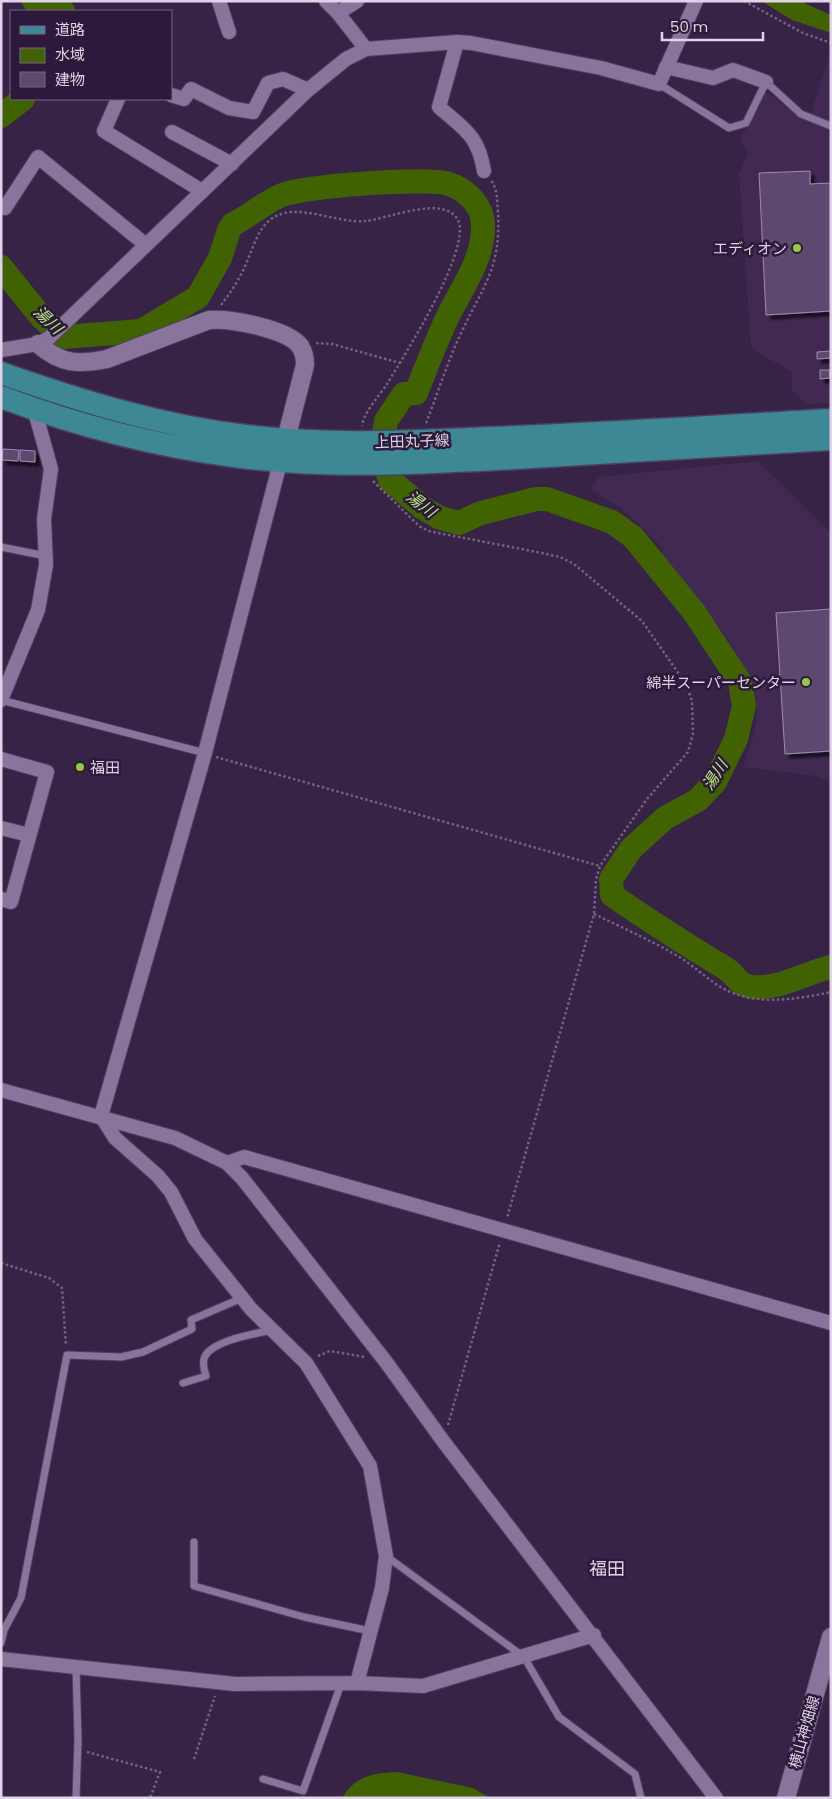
<svg xmlns="http://www.w3.org/2000/svg" width="832" height="1799" viewBox="0 0 832 1799" font-family="Poppins,'Noto Sans JP',sans-serif">
<style>
.built{fill:#412a52}
.water{fill:#416102}
.lines{fill:none;stroke-linecap:round;stroke-linejoin:round}
.river{stroke:#416102;stroke-width:24}
.building{fill:#5d4a6e;stroke:#9e89b1;filter:url(#shadow)}
.service-casing{stroke:#4f3f5c;stroke-width:9}
.minor-casing{stroke:#4f3f5c;stroke-width:16}
.tertiary-casing{stroke:#4f3f5c;stroke-width:20}
.primary-casing{stroke:#4f3f5c;stroke-width:25}
.path{stroke:#736380;stroke-width:2.5;stroke-dasharray:2.5 2.5;stroke-linecap:butt}
.service{stroke:#89749c;stroke-width:7}
.minor{stroke:#89749c;stroke-width:14}
.tertiary{stroke:#89749c;stroke-width:18}
.primary{stroke:#3c8894;stroke-width:22}
.poi-dot{fill:#94cc3d;stroke:#2c1a3a;stroke-width:2}
.labels{text-anchor:middle;dominant-baseline:central;stroke-width:5;stroke-linejoin:round;paint-order:stroke}
.poi-label{font-size:15px;fill:#dfd4e9;stroke:#2c1a3a;text-anchor:end}
.street-label{font-size:15px;fill:#dfd4e9;stroke:#2c1a3a}
.water-label{font-size:16px;font-style:italic;fill:#baeb7e;stroke:#2c1a3a}
.quarter-label{font-size:18px;fill:#dfd4e9;stroke:#2c1a3a}
</style>
<defs>
<filter id="shadow"><feDropShadow dx="4.5" dy="4.5" stdDeviation="1" flood-color="#0009"/></filter>
</defs>
<rect width="100%" height="100%" fill="#362345"/>
<!-- built -->
<path class="built" d="M830 53 831 403 806 404 792 391V372L753 350 751 346 739 174 748 153 740 140 765 91 800 117 809 120Z
M758 461 831 533V781L816 776 743 767 754 735 757 709 753 688 727 638 662 554 664 549 622 508 590 490 599 477Z"/>
<!-- water -->
<path class="water" d="M761 1H800L831 15V33L792 20Z
M397 1772 473 1788 490 1798H342C355 1776 373 1773 397 1772Z"/>
<g class="lines">
<!-- river -->
<path class="river" d="M34 1 63 11
M1 116 23 99
M1 267 42 318 64 337 141 331 198 297 220 258 229 230 233 224C250 216 265 202 282 195 305 186 426 177 449 184 467 190 483 206 483 225 484 258 462 288 448 316 436 341 426 368 416 393L404 394 386 421 381 453 390 480 423 508 440 518 459 523 481 513 536 499H547L612 522 633 537 694 612 740 682 744 706 736 739 715 782 698 800 665 818 631 849 611 879 612 895C649 921 687 945 725 968 737 975 736 985 753 987 780 989 805 973 831 967"/>
</g>
<!-- building -->
<path class="building" d="M810 171V184L831 183V311L766 315 759 173Z
M831 351V358L817 359V352Z
M820 370H829L830 378 820 379Z
M3 449 19 450 18 461 2 460Z
M20 450 35 451V462L20 461Z
M831 609V751L785 754 776 613Z"/>
<g class="lines">
<!-- service casing -->
<g class="service-casing">
<path id="service" d="M659 84 729 128 746 123 766 82 801 114 831 126
M1 547 46 556
M1 700 205 753
M183 1383 206 1376C204 1370 202 1362 205 1356 214 1340 255 1334 272 1330
M194 1542V1586L304 1617 370 1631
M386 1556 524 1657 559 1717 635 1774 641 1798
M1 1643 4 1630 21 1598 67 1355 121 1357 143 1352 192 1329 191 1320 242 1298
M76 1667 78 1740 76 1798
M263 1779 303 1791 341 1684"/>
</g>
<!-- minor casing -->
<g class="minor-casing">
<path id="minor" d="M219 1 229 32
M326 1 338 13 366 49
M338 13 357 1
M457 42 439 107C465 130 478 135 484 171
M666 67 713 78 733 70 766 82
M171 95 184 99 191 89 229 108 253 112 268 83 283 79 308 90
M118 99 104 131 202 191
M172 132 232 164
M5 208 38 157 146 245
M1 350 38 344 49 338 308 90 346 59 366 49 457 42 471 43 601 68 659 84 696 1
M282 455 205 753 101 1116 115 1138 158 1176 171 1192 195 1239 251 1309 306 1363 370 1466 386 1556 382 1588 357 1683
M1 700 38 610 46 565 44 519 51 469 34 408
M1 759 47 772 11 902 1 899
M1 828 29 835
M1 1090 175 1138 227 1163 242 1178 386 1362 443 1441 716 1798
M227 1163 244 1157 831 1323
M1 1659 235 1684 357 1683 423 1686 594 1635"/>
</g>
<!-- tertiary casing -->
<g class="tertiary-casing">
<path id="tertiary" d="M38 344C61 364 78 365 107 359L209 320C230 318 287 329 300 346 304 352 305 358 305 365L286 439
M786 1798 831 1637"/>
</g>
<!-- primary casing -->
<g class="primary-casing">
<path id="primary" d="M1 373C80 401 162 426 246 436 327 446 408 442 490 438 604 434 717 426 831 420
M1 397C76 425 155 446 234 456 327 469 421 463 515 458 620 452 726 445 831 439"/>
</g>
<!-- path -->
<path class="path" d="M744 1 803 33 831 43
M221 305C232 291 242 275 248 259 254 246 258 229 270 220 294 200 336 224 365 221 388 219 444 194 458 220 472 249 404 356 387 384 379 396 364 412 362 426
M316 343 332 344 400 363
M426 423C438 393 448 360 462 331 484 285 501 267 498 213 497 201 498 190 491 180
M373 481 419 526 428 531 542 553 560 557 574 564 642 621 686 684 692 701 693 734 688 752 647 799 600 866 596 879 594 914 507 1218
M216 757 600 866
M594 914C621 927 650 940 676 955 694 965 708 981 726 990 758 1006 798 999 831 992
M1 1263 49 1278 62 1288 66 1346
M318 1356 330 1351 365 1357
M448 1425 500 1242
M87 1752 160 1772 150 1798
M194 1759 215 1696"/>
<!-- service -->
<use href="#service" class="service"/>
<!-- minor -->
<use href="#minor" class="minor"/>
<!-- tertiary -->
<use href="#tertiary" class="tertiary"/>
<!-- primary -->
<use href="#primary" class="primary"/>
</g>
<!-- markers -->
<g class="poi-dot">
<circle cx="797" cy="248" r="5"/>
<circle cx="806" cy="682" r="5"/>
<circle cx="80" cy="767" r="5"/>
</g>
<g class="labels">
<!-- poi labels -->
<g class="poi-label">
<text x="787" y="248">エディオン</text>
<text x="796" y="682">綿半スーパーセンター</text>
<text x="90" y="767" text-anchor="start">福田</text>
</g>
<!-- street labels -->
<g class="street-label">
<text transform="translate(412 441) rotate(-2)">上田丸子線</text>
<text transform="translate(804 1732) rotate(-74)">横山神畑線</text>
</g>
<!-- water labels -->
<g class="water-label">
<text transform="translate(48 320) rotate(43)">湯川</text>
<text transform="translate(421 504) rotate(37)">湯川</text>
<text transform="translate(715 775) rotate(-57)">湯川</text>
</g>
<!-- quarter labels -->
<g class="quarter-label">
<text x="607" y="1568">福田</text>
</g>
</g>
<!-- border -->
<rect width="832" height="1799" fill="none" stroke="#dfd4e9" stroke-width="5"/>
<!-- legend -->
<rect x="10" y="10" width="162" height="90" fill="#2c1a3a" stroke="#746480"/>
<rect x="20" y="26" width="25" height="8" fill="#3c8894" stroke="#746480"/>
<text x="55" y="35" font-size="15" fill="#dfd4e9">道路</text>
<rect x="20" y="48" width="25" height="15" fill="#416102" stroke="#746480"/>
<text x="55" y="60" font-size="15" fill="#dfd4e9">水域</text>
<rect x="20" y="72" width="25" height="15" fill="#5d4a6e" stroke="#746480"/>
<text x="55" y="85" font-size="15" fill="#dfd4e9">建物</text>
<!-- scale -->
<path d="M662 32v8h101v-8" fill="none" stroke="#dfd4e9" stroke-width="2.5"/>
<text x="670" y="32" font-size="15" fill="#dfd4e9" stroke="#2c1a3a" stroke-width="4" paint-order="stroke">50 m</text>
</svg>
